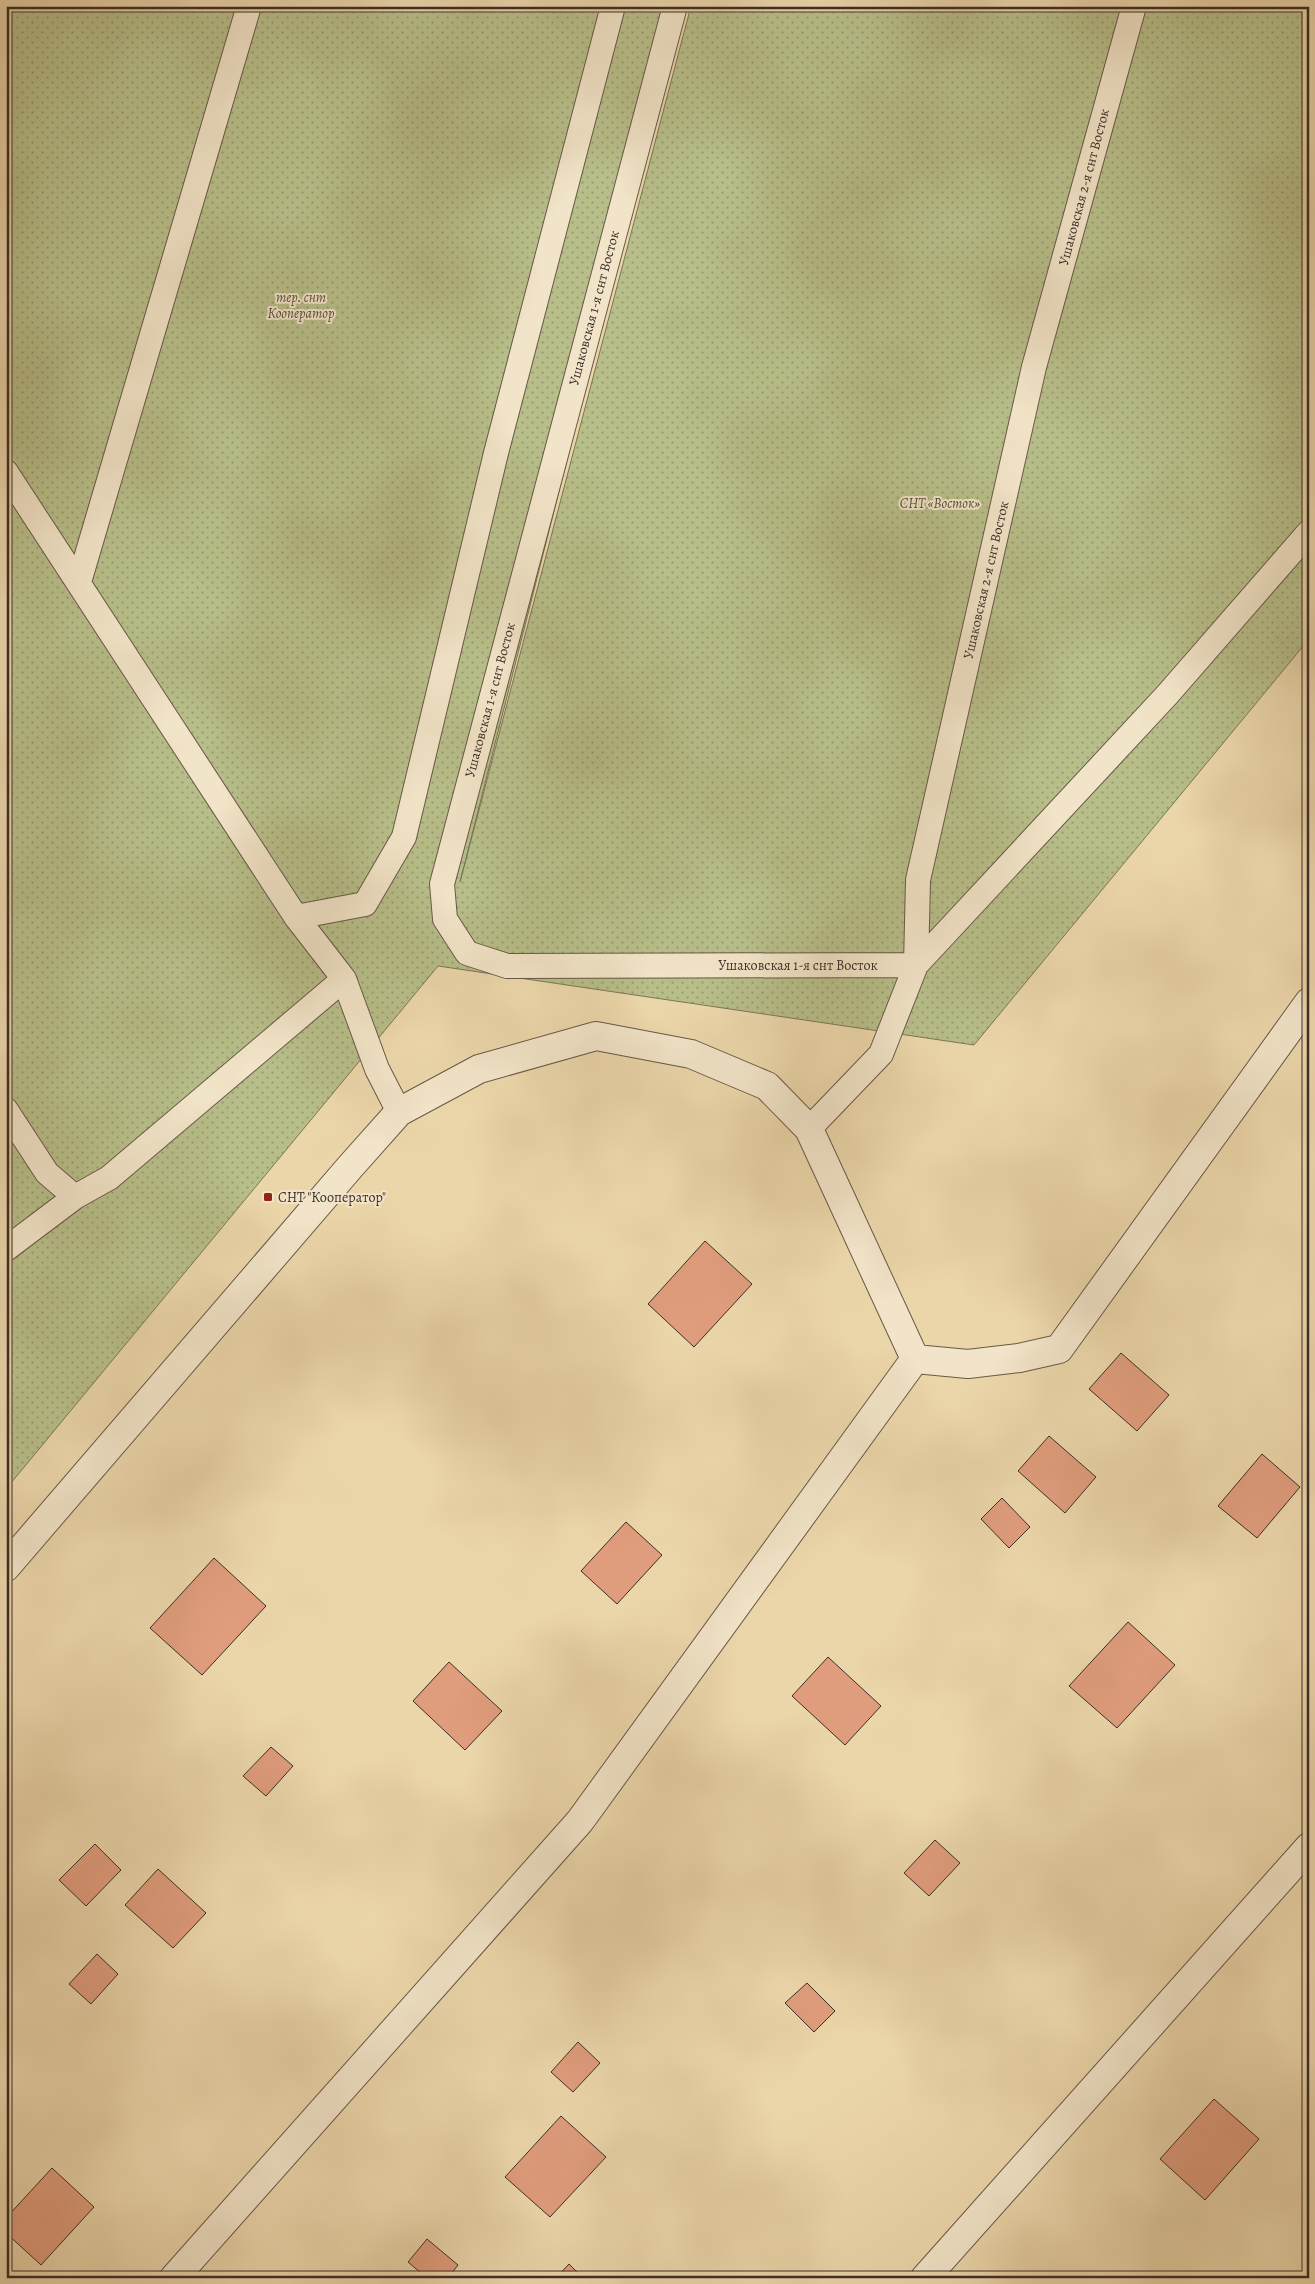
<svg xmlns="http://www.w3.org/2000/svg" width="1315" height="2284" viewBox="0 0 1315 2284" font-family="Alegreya,serif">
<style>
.garden{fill:url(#garden-dots);stroke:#7a7658}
.building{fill:#e09d7d;stroke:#3c2e28}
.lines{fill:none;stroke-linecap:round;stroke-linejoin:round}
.lane-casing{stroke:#685848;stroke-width:26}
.street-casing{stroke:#685848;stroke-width:30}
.lane{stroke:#f2e4c8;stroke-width:24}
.street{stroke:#f2e4c8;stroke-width:28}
.poi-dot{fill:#8f2418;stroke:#f2e4c8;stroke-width:2}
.labels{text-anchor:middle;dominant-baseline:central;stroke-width:4;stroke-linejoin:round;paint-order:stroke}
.street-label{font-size:14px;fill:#3c2e28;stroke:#f2e4c8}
.park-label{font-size:14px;font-style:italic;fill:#554b3b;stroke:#f2e4c8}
.poi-label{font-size:14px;fill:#3c2e28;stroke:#f2e4c8;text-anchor:start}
</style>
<defs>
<pattern id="garden-dots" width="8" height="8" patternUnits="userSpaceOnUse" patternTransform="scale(1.25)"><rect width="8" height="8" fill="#b7be89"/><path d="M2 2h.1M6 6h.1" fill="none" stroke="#969b70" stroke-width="1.8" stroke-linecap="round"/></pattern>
</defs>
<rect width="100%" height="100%" fill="#ebd6aa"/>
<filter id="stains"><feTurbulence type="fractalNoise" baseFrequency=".004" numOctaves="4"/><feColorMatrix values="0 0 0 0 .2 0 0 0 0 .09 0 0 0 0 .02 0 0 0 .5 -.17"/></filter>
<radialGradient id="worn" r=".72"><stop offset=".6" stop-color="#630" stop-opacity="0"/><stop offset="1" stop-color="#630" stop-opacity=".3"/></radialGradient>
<!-- garden -->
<path class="garden" d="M6 6H682L460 882 691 6H1309V639L974 1045 438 966 6 1489Z"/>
<!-- building -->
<path class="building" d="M705 1241 752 1284 694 1347 648 1304Z
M1121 1353 1169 1395 1137 1431 1089 1389Z
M1049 1436 1096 1477 1065 1513 1018 1471Z
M1262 1454 1300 1487 1257 1538 1218 1506Z
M1002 1498 1030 1527 1009 1548 981 1519Z
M626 1522 662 1555 617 1604 581 1571Z
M214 1558 266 1606 202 1675 150 1628Z
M1128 1622 1175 1665 1117 1728 1069 1686Z
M828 1657 881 1706 845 1745 792 1696Z
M449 1662 502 1711 465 1750 413 1701Z
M271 1747 293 1766 266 1796 243 1776Z
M935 1840 960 1863 929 1896 904 1873Z
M95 1844 121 1870 86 1906 59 1880Z
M158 1869 206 1913 173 1948 125 1905Z
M97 1954 118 1974 91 2004 69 1984Z
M807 1983 835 2011 814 2032 785 2003Z
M578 2042 600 2063 573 2092 551 2072Z
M1214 2099 1259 2139 1205 2200 1160 2159Z
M561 2116 606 2157 550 2217 505 2177Z
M52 2168 94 2207 41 2265 6 2233V2218Z
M427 2239 458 2265 448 2278H427L408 2262Z
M569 2264 583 2278H556Z"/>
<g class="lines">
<!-- lane casing -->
<g class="lane-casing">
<path id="lane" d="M675 6 442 884 445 919 467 953 507 966 916 965 1167 695 1309 532
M6 472 296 917 344 979 377 1069 399 1112
M79 582 249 6
M296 917 365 904 404 837 496 453 613 6
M6 1110 47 1173 75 1197 109 1178 344 979
M809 1129 881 1054 916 965 918 880 1034 367 1134 6
M6 1249 75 1197"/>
</g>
<!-- street casing -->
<g class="street-casing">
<path id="street" d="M6 1567 350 1167 399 1112 479 1069 596 1036 691 1054 767 1086 809 1129 915 1359 968 1364 1019 1358 1059 1349 1309 1002
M174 2278 580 1821 915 1359
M925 2278 1309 1847"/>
</g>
<!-- lane -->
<use href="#lane" class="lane"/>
<!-- street -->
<use href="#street" class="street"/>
</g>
<!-- markers -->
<rect class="poi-dot" x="263" y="1192" width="10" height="10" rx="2.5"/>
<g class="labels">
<!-- street labels -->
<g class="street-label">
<text transform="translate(1084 187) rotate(-75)">Ушаковская 2-я снт Восток</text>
<text transform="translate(594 308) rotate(-75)">Ушаковская 1-я снт Восток</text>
<text transform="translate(986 580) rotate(-77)">Ушаковская 2-я снт Восток</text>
<text transform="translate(490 700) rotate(-75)">Ушаковская 1-я снт Восток</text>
<text x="798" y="965">Ушаковская 1-я снт Восток</text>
</g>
<!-- park labels -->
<g class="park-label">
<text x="301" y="297">тер. снт<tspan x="301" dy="16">Кооператор</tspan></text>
<text x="940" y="503">СНТ «Восток»</text>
</g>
<!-- poi labels -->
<g class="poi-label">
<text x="278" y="1197">СНТ "Кооператор"</text>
</g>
</g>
<!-- margin -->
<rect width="1315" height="2284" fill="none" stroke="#ebd6aa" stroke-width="25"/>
<rect x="8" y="8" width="1300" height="2269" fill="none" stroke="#3c2e28" stroke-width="2.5"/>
<rect x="12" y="12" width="1290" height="2259" fill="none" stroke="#3c2e28"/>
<rect width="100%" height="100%" filter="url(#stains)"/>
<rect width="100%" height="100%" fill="url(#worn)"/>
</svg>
